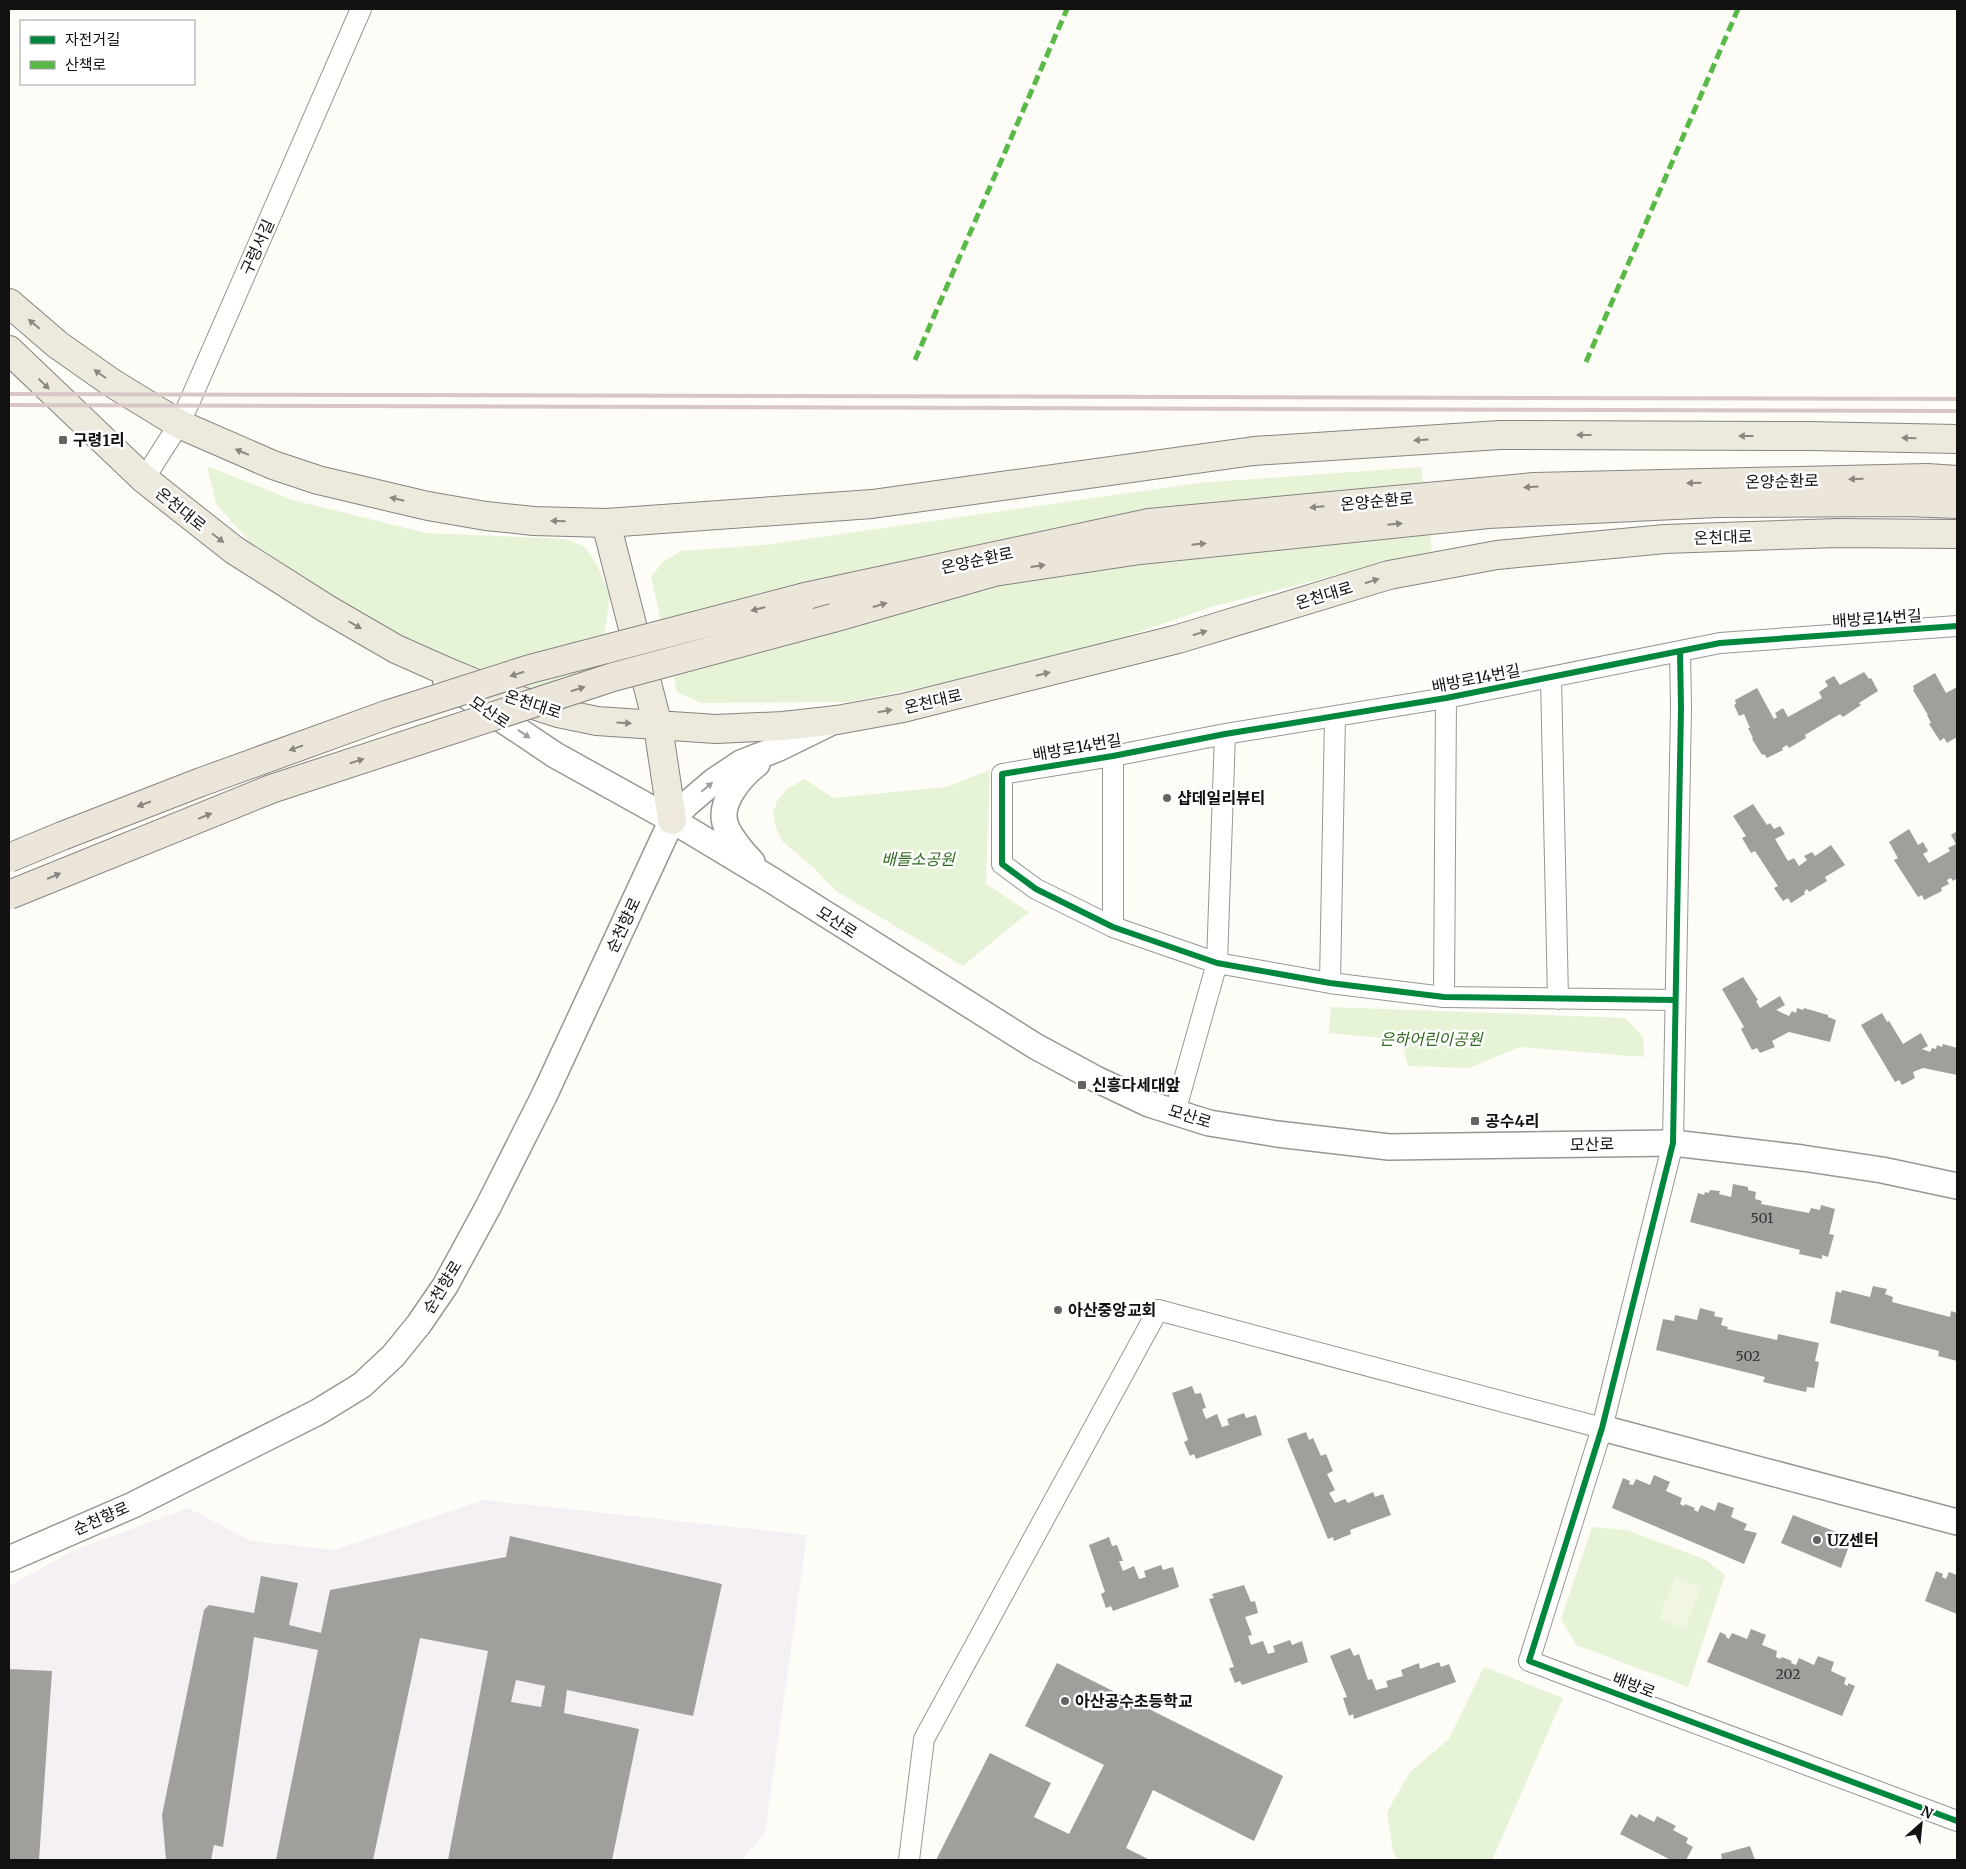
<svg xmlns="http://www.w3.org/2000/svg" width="1966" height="1869" viewBox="0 0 1966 1869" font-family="Merriweather,'Noto Sans KR',serif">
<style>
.industrial{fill:#f5f0f3}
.green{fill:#e7f3d7}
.pitch{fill:#f0f6e1}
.building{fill:#a19f9c;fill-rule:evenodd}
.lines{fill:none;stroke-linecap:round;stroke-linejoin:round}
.minor-casing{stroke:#979795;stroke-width:22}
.tertiary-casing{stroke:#979795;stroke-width:28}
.primary-casing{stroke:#858482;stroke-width:30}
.trunk-casing{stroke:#858482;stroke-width:30}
.minor{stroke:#fffffe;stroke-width:20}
.tertiary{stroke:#fffffe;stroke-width:25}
.primary{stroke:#ede9dc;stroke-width:28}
.trunk{stroke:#ece5da;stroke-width:28}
.rail{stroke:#d9c6c7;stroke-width:4}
.trunk-bridge-casing{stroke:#858482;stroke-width:30;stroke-linecap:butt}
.trunk-bridge{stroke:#ece5da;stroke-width:28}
.quiet{stroke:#58b947;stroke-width:5;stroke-dasharray:10 5;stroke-linecap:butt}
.cycleway-casing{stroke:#fff;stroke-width:9}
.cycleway{stroke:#00873e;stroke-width:6}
.oneway{fill:#8a8881}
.oneway2{fill:#898680}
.oneway3{fill:#a0a09f}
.poi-dot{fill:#646362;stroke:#fff;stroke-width:2}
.labels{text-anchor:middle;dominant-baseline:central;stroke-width:5;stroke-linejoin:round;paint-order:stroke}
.number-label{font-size:14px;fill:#353434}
.street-label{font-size:16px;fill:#111;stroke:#fff}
.poi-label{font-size:16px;font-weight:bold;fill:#111;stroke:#fff;text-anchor:start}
.park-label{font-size:16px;font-style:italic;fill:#2f6b1f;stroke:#fff}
</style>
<rect width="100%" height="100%" fill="#fdfcf7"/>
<!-- industrial -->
<path class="industrial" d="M484 1500 807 1535 765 1833 742 1860H9V1586L72 1551 188 1508 251 1541 334 1550Z"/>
<!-- green -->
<path class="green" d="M207 466 293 500 426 533 567 539 585 547 597 565 610 596 598 678 559 699 409 641 280 568 249 541 216 504Z
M1421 467 1432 551 1211 607 1108 643 970 678 848 702 701 703 677 692 651 577 663 562 681 551 764 545 1199 483Z
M990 770 986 884 1029 912 963 966 836 891 813 867 782 841 776 828 773 814 777 801 787 789 805 779 833 798 946 787Z
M1331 1007 1625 1018 1643 1037 1644 1057 1520 1047 1469 1068 1408 1066 1401 1040 1329 1033Z
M1592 1527 1627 1530 1706 1560 1725 1575 1688 1687 1576 1645 1561 1619Z
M1484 1667 1563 1698 1492 1860H1398L1393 1851 1387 1812 1410 1772 1449 1739Z"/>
<!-- pitch -->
<path class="pitch" d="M1675 1577 1701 1587 1685 1629 1659 1619Z"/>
<!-- building -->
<path class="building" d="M1864 672 1869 679 1871 678 1878 691 1859 703 1861 705 1843 717 1840 714 1805 735 1806 738 1789 748 1787 745 1782 748 1783 750 1767 758 1764 754 1762 755 1752 739 1753 738 1748 728H1750L1744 714 1739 716 1734 705 1736 704 1735 700 1757 688 1774 719 1777 717 1775 713 1783 708 1788 717 1822 698 1819 692 1828 686 1825 681 1834 676 1840 685Z
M1935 673 1946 693 1957 687V737L1947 743 1944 738 1940 741 1929 724 1931 723 1927 715H1928L1913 690 1914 689 1913 686Z
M1753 804 1767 825 1770 823 1774 829 1780 826 1785 834 1775 839 1788 861 1794 858 1799 866 1807 860 1804 856 1812 852 1815 856 1831 845 1845 865 1825 877 1827 881 1809 892 1807 889 1804 892 1805 894 1791 903 1788 898 1783 901 1774 888 1778 886 1755 851 1751 853 1742 838 1746 836 1733 816Z
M1909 829 1918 845 1923 842 1928 851 1923 854 1929 863 1950 851 1948 848 1956 844 1951 835 1957 831V878L1953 881 1951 878 1947 880 1949 884 1941 888 1942 891 1924 900 1922 895 1918 897 1894 860 1898 858 1889 842Z
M1743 977 1758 1000 1756 1001 1760 1008 1780 996 1785 1005 1776 1010 1789 1016 1792 1011 1796 1013 1797 1008 1803 1010 1804 1008 1828 1015V1017L1836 1020 1830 1042 1789 1032 1772 1041 1775 1047 1760 1053 1757 1048 1752 1050 1741 1029 1744 1027 1722 989Z
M1882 1013 1887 1022 1889 1021 1903 1044 1921 1033 1928 1046 1922 1049 1930 1052 1932 1048 1936 1049 1937 1045 1942 1047 1943 1044 1957 1048V1075L1923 1068 1913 1072 1915 1078 1902 1085 1899 1080 1895 1082 1861 1025Z
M1733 1184 1748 1187V1190L1756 1192 1755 1199 1762 1201 1761 1204 1809 1213 1811 1208 1820 1210 1821 1205 1835 1209 1829 1234 1834 1235 1828 1257 1822 1255V1259L1799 1254 1800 1250 1690 1222 1698 1193 1704 1195 1705 1192 1709 1193 1710 1190 1720 1191 1719 1194 1731 1197Z
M1873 1286 1887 1289 1885 1294 1893 1297 1892 1302 1950 1317 1951 1311 1957 1313V1361L1938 1356 1939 1351 1830 1323 1836 1291 1841 1293 1842 1290 1870 1297Z
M1700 1308 1715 1312 1714 1316 1723 1318 1721 1325 1728 1327 1727 1329 1777 1340 1778 1334 1819 1343 1815 1361 1819 1362 1814 1388 1807 1387 1806 1392 1763 1382 1765 1377 1656 1350 1663 1319 1674 1321 1675 1315 1697 1320Z
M1192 1386 1195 1394 1201 1393 1206 1408 1202 1409 1206 1419 1217 1414 1222 1427 1229 1425 1227 1419 1244 1413 1246 1418 1256 1415 1262 1435 1196 1459 1194 1454 1190 1456 1184 1442 1188 1440 1172 1393Z
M1306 1432 1309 1440 1313 1438 1321 1456 1326 1454 1333 1471 1327 1474 1335 1490 1329 1493 1335 1503 1345 1499 1348 1503 1373 1492 1375 1497 1383 1494 1391 1515 1350 1530 1351 1534 1334 1541 1333 1537 1328 1539 1287 1439Z
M1654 1475 1670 1482 1666 1491 1682 1498 1680 1504 1684 1506 1685 1504 1695 1508 1694 1510 1698 1512 1701 1505 1715 1511 1718 1502 1734 1508 1731 1517 1747 1524 1744 1530 1757 1533 1744 1564 1612 1508 1623 1478 1630 1481 1629 1484 1633 1485 1636 1479 1650 1485Z
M1793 1515 1852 1538 1841 1568 1781 1543Z
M510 1536 722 1584 693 1716 567 1690 564 1713 639 1729 612 1860H448L488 1651 420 1638 373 1860H276L318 1650 254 1637 223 1847 214 1845 211 1860H166L162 1815 204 1610 209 1605 254 1613 261 1576 298 1583 289 1625 321 1633 330 1590 506 1557ZM516 1680 545 1686 541 1707 511 1702Z
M1109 1537 1112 1546 1117 1545 1123 1561H1119L1123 1571 1134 1566 1139 1579 1146 1577 1144 1571 1161 1565 1163 1570 1173 1567 1179 1587 1113 1611 1111 1606 1106 1608 1101 1594 1105 1592 1089 1545Z
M1936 1571 1943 1574 1942 1577 1946 1579 1949 1572 1957 1575V1614L1925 1601Z
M1244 1585 1251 1602 1255 1601 1258 1613 1245 1617 1252 1635 1248 1636 1251 1645 1263 1641 1268 1654 1275 1652 1273 1646 1290 1640 1292 1645 1302 1641 1308 1662 1242 1685 1240 1681 1235 1683 1229 1668 1234 1667 1209 1599 1214 1598 1212 1594Z
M1751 1629 1766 1635 1762 1645 1777 1651 1776 1657 1780 1659 1782 1657 1792 1661 1791 1663 1796 1665 1799 1658 1814 1665 1818 1656 1834 1662 1831 1671 1846 1678 1844 1684 1848 1686V1683L1855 1686 1842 1716 1707 1662 1720 1632 1726 1635V1637L1729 1639 1732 1633 1747 1639Z
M1350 1648 1354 1656 1359 1654 1368 1680 1372 1679 1376 1690 1388 1687 1386 1681 1403 1676 1401 1670 1419 1663 1420 1669 1439 1662 1441 1667 1449 1664 1456 1682 1354 1719 1353 1714 1349 1716 1343 1698 1347 1697 1330 1656Z
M1057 1663 1283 1776 1254 1841 1153 1790 1126 1848 1150 1860H936L990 1753 1051 1783 1034 1817 1069 1834 1104 1765 1025 1726Z
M9 1669 52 1671 39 1860H9Z
M1631 1814 1637 1818 1639 1814 1654 1822 1657 1816 1676 1826 1673 1830 1688 1838 1686 1843 1693 1847 1686 1860H1671L1620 1834Z
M1750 1846 1755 1860H1722L1721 1854Z"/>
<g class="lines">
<!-- minor casing -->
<g class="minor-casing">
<path id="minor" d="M144 479 179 424 189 403 361 9
M1680 651 1681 708 1673 1143 1602 1428 1529 1661 1957 1821
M1551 678 1558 999
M1113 927V756
M1330 983 1335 716
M1444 997 1446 698
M1675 1000 1444 997 1330 983 1217 963 1113 927 1036 889 1002 864V774L1113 756 1225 734 1446 698 1720 643 1957 626
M1175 1112 1217 963 1225 734
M909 1860 924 1739 1158 1310 1602 1428"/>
</g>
<!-- tertiary casing -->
<g class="tertiary-casing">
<path id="tertiary" d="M446 682 555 755 672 820 770 879 1035 1046 1096 1079 1149 1104 1209 1123 1277 1134 1389 1147 1673 1143 1802 1158 1882 1170 1957 1186
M752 862C743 853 728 835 725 823 719 802 741 776 757 764
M1602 1428 1957 1522
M9 1559 133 1505 318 1412 362 1385 393 1356 419 1324 445 1286 488 1207 544 1096 672 820 687 804 714 781 741 763 779 748 830 723"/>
</g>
<!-- primary casing -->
<g class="primary-casing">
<path id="primary" d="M9 303 58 345 112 383 179 424 273 465 318 480 428 506 486 516 534 521 606 523 872 504 1254 451 1500 435 1809 436 1957 439
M9 350 144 479 234 550 327 609 396 649 450 673 506 696 558 713 597 721 716 729 783 726 837 720 903 708 1178 639 1389 575 1497 555 1665 539 1838 533 1957 534
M606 523 658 726 672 820"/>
</g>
<!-- trunk casing -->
<g class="trunk-casing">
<path id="trunk" d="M805 597 1149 523 1534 487 1927 478 1957 480
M833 618 994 572 1140 550 1488 514 1717 503 1906 502 1957 504"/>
</g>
<!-- minor -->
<use href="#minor" class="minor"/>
<!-- tertiary -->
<use href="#tertiary" class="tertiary"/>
<!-- primary -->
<use href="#primary" class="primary"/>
<!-- trunk -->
<use href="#trunk" class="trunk"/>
<!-- rail -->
<path class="rail" d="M9 394 1957 399
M9 405 1957 411"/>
<!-- trunk-bridge casing -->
<g class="trunk-bridge-casing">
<path id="trunk-bridge" d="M9 858 62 836 201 782 386 715 530 669 805 597
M9 895 271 789 613 677 833 618"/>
</g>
<!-- trunk-bridge -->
<use href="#trunk-bridge" class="trunk-bridge"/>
<!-- quiet -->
<path class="quiet" d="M915 360 1067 9
M1586 362 1738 9"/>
<!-- cycleway casing -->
<g class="cycleway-casing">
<path id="cycleway" d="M1680 651 1681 708 1673 1143 1602 1428 1529 1661 1957 1821
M1675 1000 1444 997 1330 983 1217 963 1113 927 1036 889 1002 864V774L1113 756 1225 734 1446 698 1720 643 1957 626"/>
</g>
<!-- cycleway -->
<use href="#cycleway" class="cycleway"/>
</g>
<!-- one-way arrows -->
<defs><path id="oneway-solid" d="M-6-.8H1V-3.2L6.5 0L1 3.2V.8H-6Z" transform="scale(1.25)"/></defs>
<g class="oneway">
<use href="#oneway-solid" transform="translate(34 324) rotate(-140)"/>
<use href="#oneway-solid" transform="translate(100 374) rotate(-145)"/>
<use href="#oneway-solid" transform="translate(44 384) rotate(44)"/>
<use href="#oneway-solid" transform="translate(1584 435) rotate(-180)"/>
<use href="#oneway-solid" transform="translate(1746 436) rotate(-180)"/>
<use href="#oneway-solid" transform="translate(1909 438) rotate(-179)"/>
<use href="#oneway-solid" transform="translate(1421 440) rotate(176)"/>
<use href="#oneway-solid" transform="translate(242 452) rotate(-157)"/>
<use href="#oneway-solid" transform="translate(397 499) rotate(-167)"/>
<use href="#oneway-solid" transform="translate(558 521) rotate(-178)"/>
<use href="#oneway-solid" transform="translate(218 538) rotate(37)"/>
<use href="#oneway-solid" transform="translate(1372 581) rotate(-17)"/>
<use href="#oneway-solid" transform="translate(355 625) rotate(30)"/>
<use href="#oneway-solid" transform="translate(1200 633) rotate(-17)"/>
<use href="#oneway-solid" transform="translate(1043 674) rotate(-14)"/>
<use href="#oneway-solid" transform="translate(885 711) rotate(-10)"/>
<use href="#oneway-solid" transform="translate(624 723) rotate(4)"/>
</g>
<g class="oneway2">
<use href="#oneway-solid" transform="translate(1856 479) rotate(179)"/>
<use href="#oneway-solid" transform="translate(1694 483) rotate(179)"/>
<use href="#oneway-solid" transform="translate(1531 487) rotate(176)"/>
<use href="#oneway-solid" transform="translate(1317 507) rotate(175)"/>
<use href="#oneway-solid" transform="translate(1395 524) rotate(-6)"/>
<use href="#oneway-solid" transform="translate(1199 544) rotate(-6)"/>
<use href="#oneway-solid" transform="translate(1038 566) rotate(-8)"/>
<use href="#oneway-solid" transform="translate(880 605) rotate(-16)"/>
<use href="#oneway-solid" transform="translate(758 609) rotate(165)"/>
<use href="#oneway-solid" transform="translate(517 674) rotate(162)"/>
<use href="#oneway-solid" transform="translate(578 689) rotate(-18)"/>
<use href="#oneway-solid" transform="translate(296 748) rotate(160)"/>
<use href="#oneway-solid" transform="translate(357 761) rotate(-18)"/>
<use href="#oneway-solid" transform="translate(144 804) rotate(159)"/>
<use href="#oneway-solid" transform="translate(205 816) rotate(-22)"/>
<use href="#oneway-solid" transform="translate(54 876) rotate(-23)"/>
</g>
<g class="oneway3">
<use href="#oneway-solid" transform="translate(524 734) rotate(34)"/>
<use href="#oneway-solid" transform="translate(707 787) rotate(-40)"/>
</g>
<!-- markers -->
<g class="poi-dot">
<rect x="58" y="435" width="10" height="10" rx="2.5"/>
<circle cx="1167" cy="798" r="5"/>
<rect x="1077" y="1080" width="10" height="10" rx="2.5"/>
<rect x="1470" y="1116" width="10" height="10" rx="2.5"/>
<circle cx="1058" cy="1310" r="5"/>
<circle cx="1817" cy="1540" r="5"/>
<circle cx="1065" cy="1701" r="5"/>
</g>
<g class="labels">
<!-- number labels -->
<g class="number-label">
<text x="1762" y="1218">501</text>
<text x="1748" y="1356">502</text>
<text x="1788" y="1674">202</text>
</g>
<!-- street labels -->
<g class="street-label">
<text transform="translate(257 247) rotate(-66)">구령서길</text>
<text transform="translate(1782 481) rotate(-1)">온양순환로</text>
<text transform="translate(1377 501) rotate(-5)">온양순환로</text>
<text transform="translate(181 509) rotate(39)">온천대로</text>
<text transform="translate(1723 537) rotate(-2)">온천대로</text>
<text transform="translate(977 560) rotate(-12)">온양순환로</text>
<text transform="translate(1324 595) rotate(-17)">온천대로</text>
<text transform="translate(1877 618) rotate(-4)">배방로14번길</text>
<text transform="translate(1476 678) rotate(-11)">배방로14번길</text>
<text transform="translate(933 701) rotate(-13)">온천대로</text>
<text transform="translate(533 704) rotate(18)">온천대로</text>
<text transform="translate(490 712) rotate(34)">모산로</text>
<text transform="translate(1077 747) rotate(-10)">배방로14번길</text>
<text transform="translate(837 922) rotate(33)">모산로</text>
<text transform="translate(623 925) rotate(-65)">순천향로</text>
<text transform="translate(1190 1116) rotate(17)">모산로</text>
<text transform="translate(1592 1144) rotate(-1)">모산로</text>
<text transform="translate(442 1287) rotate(-59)">순천향로</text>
<text transform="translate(101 1518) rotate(-24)">순천향로</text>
<text transform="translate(1634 1685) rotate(21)">배방로</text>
</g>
<!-- poi labels -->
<g class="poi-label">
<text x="73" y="440">구령1리</text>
<text x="1177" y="798">샵데일리뷰티</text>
<text x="1092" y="1085">신흥다세대앞</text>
<text x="1485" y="1121">공수4리</text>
<text x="1068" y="1310">아산중앙교회</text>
<text x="1827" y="1540">UZ센터</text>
<text x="1075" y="1701">아산공수초등학교</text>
</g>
<!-- park labels -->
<g class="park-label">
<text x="918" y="859">배들소공원</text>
<text x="1431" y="1039">은하어린이공원</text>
</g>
</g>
<!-- border -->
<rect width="1966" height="1869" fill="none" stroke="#111111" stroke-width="20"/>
<!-- legend -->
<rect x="20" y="20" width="175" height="65" fill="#ffffff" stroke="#a0a0a0"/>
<rect x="30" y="36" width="25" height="8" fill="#00873e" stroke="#a0a0a0"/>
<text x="65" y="45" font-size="15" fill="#111111">자전거길</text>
<rect x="30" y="61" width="25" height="8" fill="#58b947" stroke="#a0a0a0"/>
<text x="65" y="70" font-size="15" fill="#111111">산책로</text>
<!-- north arrow -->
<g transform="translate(1921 1824) rotate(27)" stroke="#ffffff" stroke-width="4" paint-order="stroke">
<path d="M0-4L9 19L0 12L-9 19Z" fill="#111111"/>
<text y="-8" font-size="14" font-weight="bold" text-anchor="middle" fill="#111111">N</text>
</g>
</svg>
